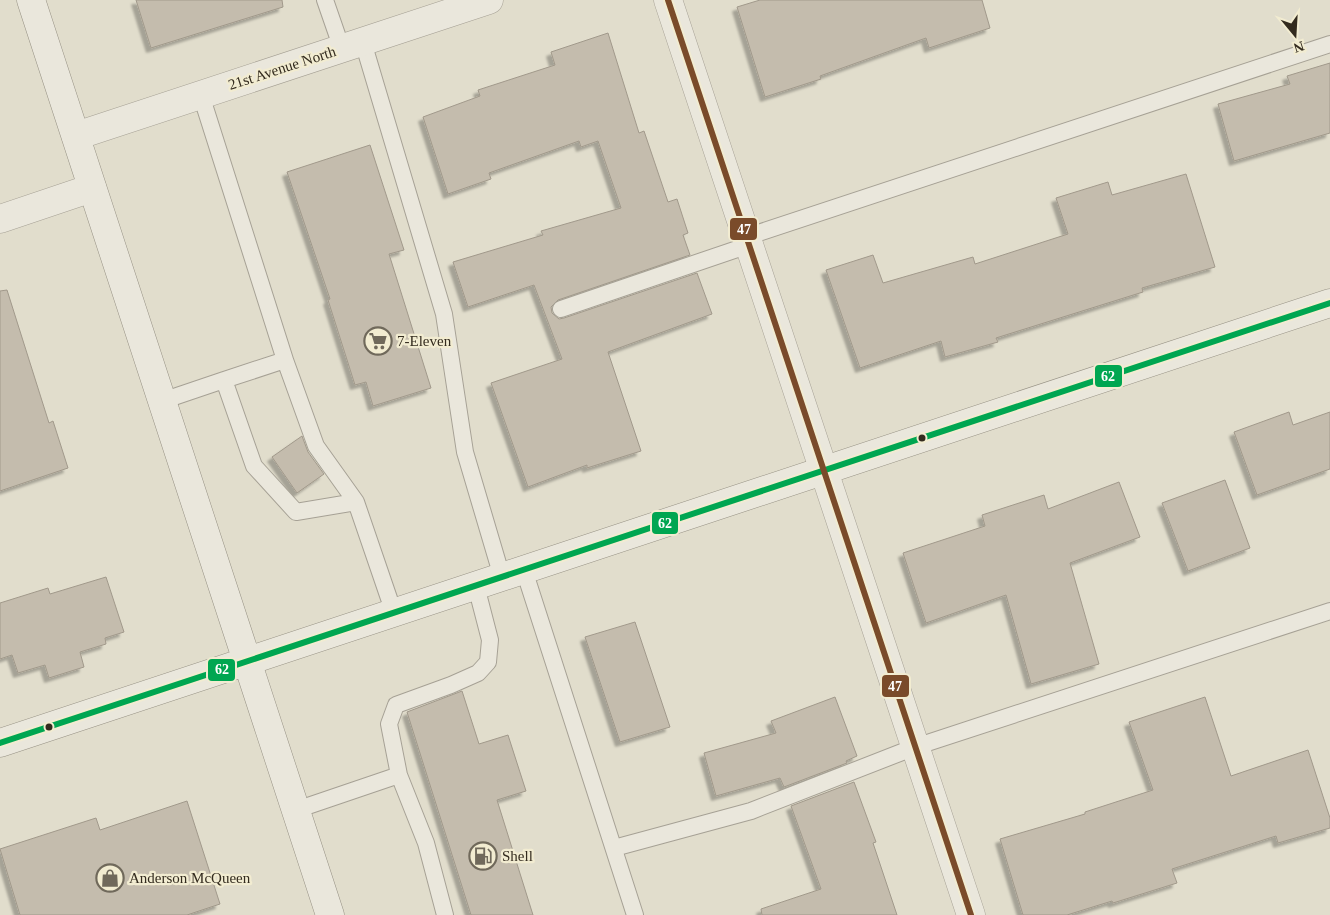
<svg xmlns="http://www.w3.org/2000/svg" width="1330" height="915" viewBox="0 0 1330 915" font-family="'Times New Roman',serif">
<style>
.building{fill:#c4bcad;stroke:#a1998b;filter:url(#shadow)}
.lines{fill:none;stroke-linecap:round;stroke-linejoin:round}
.service-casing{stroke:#a6a195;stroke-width:18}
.minor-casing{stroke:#a6a195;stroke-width:29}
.secondary-casing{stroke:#969184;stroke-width:29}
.service{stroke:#eae7dc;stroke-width:16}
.minor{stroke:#eae7dc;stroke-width:28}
.secondary{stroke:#eae7dc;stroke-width:28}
.bus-1-casing{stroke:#f2ecd1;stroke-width:10}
.bus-2-casing{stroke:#f2ecd1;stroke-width:10}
.bus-1{stroke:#00a651;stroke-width:6}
.bus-2{stroke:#7a4b2a;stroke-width:6}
.bus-dot{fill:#332b1e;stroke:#f2ecd1;stroke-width:2}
.labels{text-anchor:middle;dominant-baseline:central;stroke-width:4.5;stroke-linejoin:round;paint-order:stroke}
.street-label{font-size:15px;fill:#332b1e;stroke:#f2ecd1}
.poi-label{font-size:15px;fill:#332b1e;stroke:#f2ecd1;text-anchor:start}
.line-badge{stroke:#f2ecd1;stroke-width:2}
.badge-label{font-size:14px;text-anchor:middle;font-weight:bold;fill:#fff}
</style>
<defs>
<filter id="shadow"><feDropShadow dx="-4.5" dy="4.5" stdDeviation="1" flood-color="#0004"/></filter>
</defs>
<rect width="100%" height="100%" fill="#e1ddcc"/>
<!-- building -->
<path class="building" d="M136 0H282L283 7 151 48Z
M760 0H982L990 28 929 48 926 38 820 76 821 79 765 97 737 7Z
M608 33 639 133 644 131 668 202 677 199 688 233 683 235 690 255 558 300 551 307 552 313 559 319 564 318 697 273 712 314 608 352 641 451 587 468V465L528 487 491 383 562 359 534 285 468 307 453 262 543 235 541 231 621 208 598 141 581 147 579 141 489 173 491 179 448 194 423 117 480 96 478 90 555 65 551 52Z
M1330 63V133L1234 161 1218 104 1290 84 1287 76Z
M370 145 404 250 389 254 431 388 373 406 366 382 355 385 328 300 330 299 287 172Z
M1186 174 1215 267 1142 288 1143 292 996 338 998 342 945 357 941 341 860 368 826 270 873 255 883 283 973 257 975 264 1068 234 1056 198 1108 182 1112 195Z
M7 290 49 423 53 421 68 468 0 491V291Z
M1289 412 1293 425 1330 412V469L1257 495 1234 432Z
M302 436 308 452 324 474 297 493 272 457Z
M1225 480 1250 548 1188 571 1162 503Z
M1119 482 1140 537 1070 563 1099 664 1031 684 1006 595 926 623 903 553 985 526 982 515 1044 495 1048 509Z
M106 577 124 632 105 638 106 644 80 652 84 667 49 678 45 665 18 673 12 655 0 659V603L48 588 50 594Z
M635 622 670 727 620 742 585 637Z
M462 691 479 744 508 735 526 791 497 800 533 915H471L407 712Z
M835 697 857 756 846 761 847 763 784 787 780 778 716 796 704 753 776 733 771 721Z
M1205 697 1231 776 1308 750 1330 818V828L1278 843 1276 836 1172 869 1177 883 1113 903 1112 901 1067 915H1023L1000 839 1085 814V812L1153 790 1129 722Z
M854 782 876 842 873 843 897 915H762L761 909 821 889 791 806Z
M187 801 220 904 187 915H20L0 849 96 818 100 830Z"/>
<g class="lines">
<!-- service casing -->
<g class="service-casing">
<path id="service" d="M325 0 342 49
M363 42 444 314 465 452 502 577
M201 95 285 360
M746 237 1330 44
M561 309 749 245
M224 380 285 360 316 446 356 502
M162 401 224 380 254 466 296 512 356 502 394 613
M524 570 635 915
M399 775 389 724 396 705 451 685 478 673 488 662 490 640 476 586
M296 810 399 775 426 843 445 915
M614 848 751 811 915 747 1330 611"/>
</g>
<!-- minor casing -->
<g class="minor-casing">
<path id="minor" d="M668 0 971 915
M76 136 489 0
M0 219 92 188"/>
</g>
<!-- secondary casing -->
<g class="secondary-casing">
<path id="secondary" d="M31 0 330 915
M0 743 1330 303"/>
</g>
<!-- service -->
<use href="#service" class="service"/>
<!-- minor -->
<use href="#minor" class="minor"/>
<!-- secondary -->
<use href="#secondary" class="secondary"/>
<!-- bus-1 casing -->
<g class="bus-1-casing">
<path id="bus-1" d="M0 743 1330 303"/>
</g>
<!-- bus-2 casing -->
<g class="bus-2-casing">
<path id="bus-2" d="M668 0 971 915"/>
</g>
<!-- bus-1 -->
<use href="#bus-1" class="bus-1"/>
<!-- bus-2 -->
<use href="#bus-2" class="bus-2"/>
</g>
<!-- icons -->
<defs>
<g id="supermarket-ring" transform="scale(1.4375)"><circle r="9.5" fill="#f2ecd1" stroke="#70695b" stroke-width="1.5"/><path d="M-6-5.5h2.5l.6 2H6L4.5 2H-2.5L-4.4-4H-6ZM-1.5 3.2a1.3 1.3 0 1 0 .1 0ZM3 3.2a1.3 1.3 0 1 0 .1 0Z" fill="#70695b"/></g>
<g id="fuel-ring" transform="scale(1.4375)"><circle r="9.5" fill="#f2ecd1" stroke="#70695b" stroke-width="1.5"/><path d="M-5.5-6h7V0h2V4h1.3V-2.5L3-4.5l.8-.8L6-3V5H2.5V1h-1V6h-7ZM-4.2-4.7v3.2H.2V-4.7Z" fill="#70695b"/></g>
<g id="shop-ring" transform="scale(1.4375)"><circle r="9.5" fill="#f2ecd1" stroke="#70695b" stroke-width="1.5"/><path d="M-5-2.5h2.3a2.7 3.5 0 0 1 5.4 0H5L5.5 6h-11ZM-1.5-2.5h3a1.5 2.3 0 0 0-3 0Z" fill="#70695b"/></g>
</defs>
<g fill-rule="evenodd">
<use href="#supermarket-ring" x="378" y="341"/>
<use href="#fuel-ring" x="483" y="856"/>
<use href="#shop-ring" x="110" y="878"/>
</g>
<!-- markers -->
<g class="bus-dot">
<circle cx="922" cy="438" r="4.5"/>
<circle cx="49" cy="727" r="4.5"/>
</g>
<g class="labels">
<!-- street labels -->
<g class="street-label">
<text transform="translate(282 68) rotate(-18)">21st Avenue North</text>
</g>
<!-- poi labels -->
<g class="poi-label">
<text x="397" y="341">7-Eleven</text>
<text x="502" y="856">Shell</text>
<text x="129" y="878">Anderson McQueen</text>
</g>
</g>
<g class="line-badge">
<rect x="729" y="217" width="29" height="24" rx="5" fill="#7a4b2a"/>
<rect x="1094" y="364" width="29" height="24" rx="5" fill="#00a651"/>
<rect x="651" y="511" width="28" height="24" rx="5" fill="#00a651"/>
<rect x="207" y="658" width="29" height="24" rx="5" fill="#00a651"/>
<rect x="881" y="674" width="29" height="24" rx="5" fill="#7a4b2a"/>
</g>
<g class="badge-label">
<text x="744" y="234">47</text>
<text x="1108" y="381">62</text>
<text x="665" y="528">62</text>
<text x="222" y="674">62</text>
<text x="895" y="691">47</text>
</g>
<!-- north arrow -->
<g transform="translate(1295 35) rotate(162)" stroke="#f2ecd1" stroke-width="4" paint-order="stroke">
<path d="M0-4L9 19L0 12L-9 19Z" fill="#332b1e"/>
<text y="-8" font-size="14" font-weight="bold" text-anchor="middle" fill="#332b1e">N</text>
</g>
</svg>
